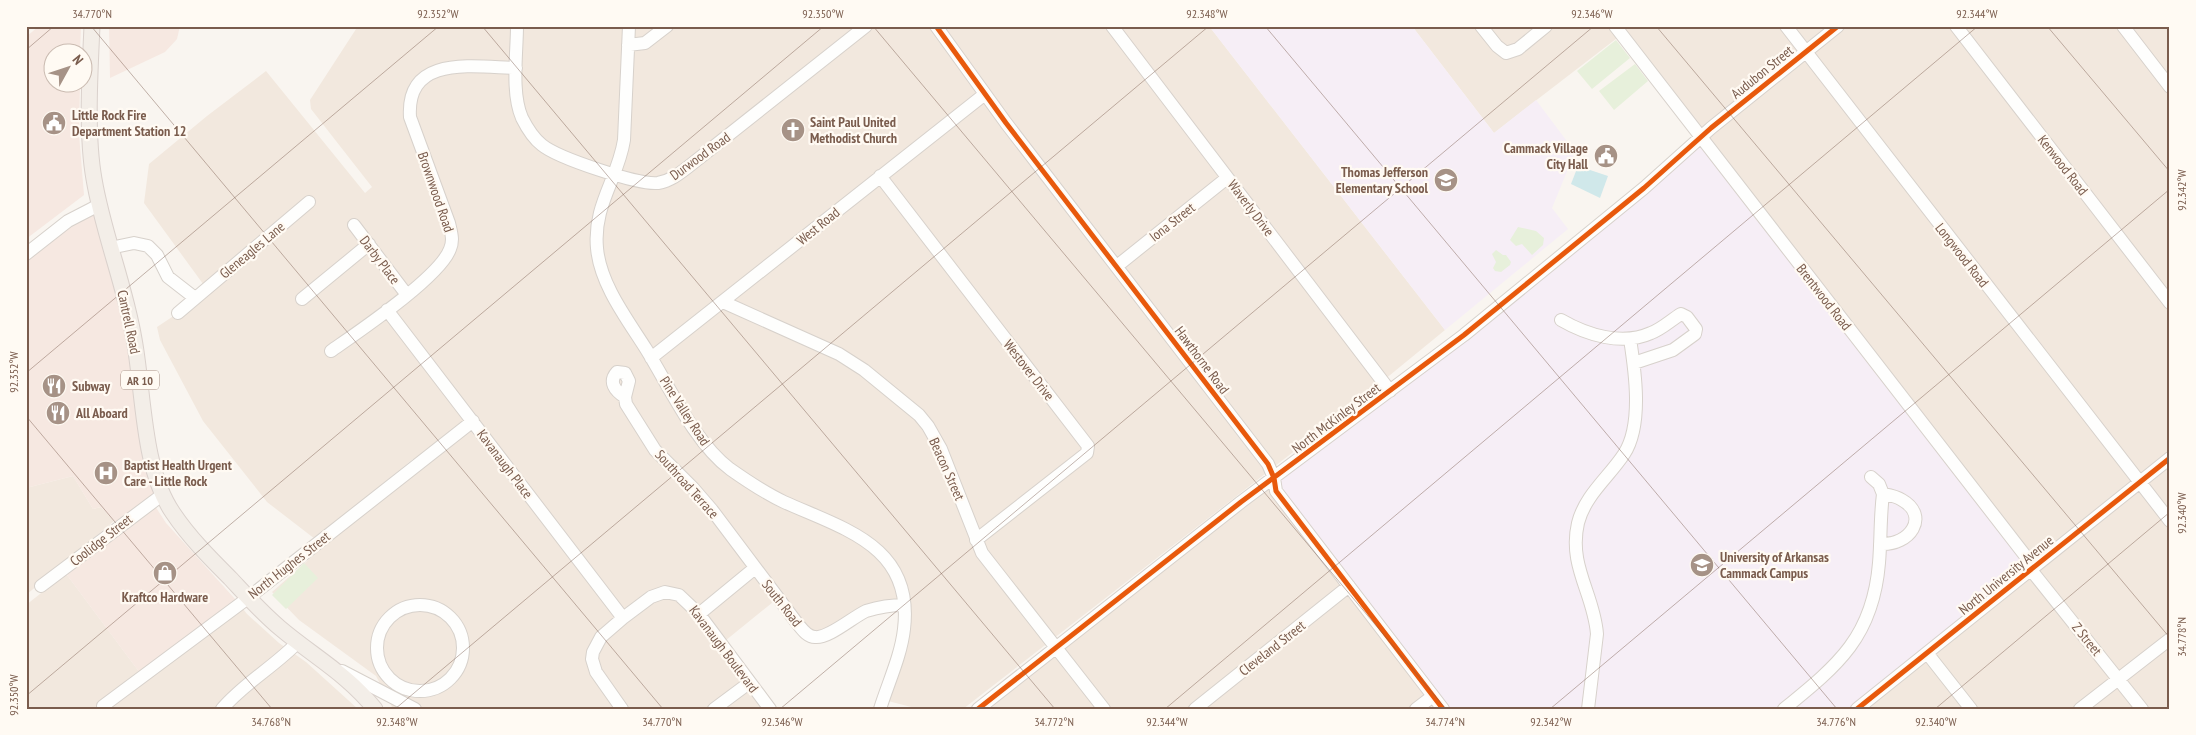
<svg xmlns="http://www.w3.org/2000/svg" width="2196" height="735" viewBox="0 0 2196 735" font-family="'PT Sans Narrow',sans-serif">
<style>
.residential{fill:#f2e8de}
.commercial{fill:#f6e8e1}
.education{fill:#f6eef6}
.green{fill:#e7f0db}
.water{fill:#d0e8ea}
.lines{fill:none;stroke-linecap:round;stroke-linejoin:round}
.minor-casing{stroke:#d7d1cb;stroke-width:14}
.major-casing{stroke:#dad1cc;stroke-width:17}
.minor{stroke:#fefefd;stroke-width:12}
.major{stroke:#f3eee8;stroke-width:15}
.cycleway-casing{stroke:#fffaf3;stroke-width:8}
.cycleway{stroke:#e8590c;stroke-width:5}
.ticks{fill:none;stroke:#7a5c4d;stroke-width:1;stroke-opacity:0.45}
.labels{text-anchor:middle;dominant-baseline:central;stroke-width:4.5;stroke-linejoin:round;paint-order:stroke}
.shield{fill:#fffaf3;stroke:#a28b7f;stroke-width:1}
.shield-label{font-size:12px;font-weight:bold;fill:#7a5c4d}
.street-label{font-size:14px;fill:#7a5c4d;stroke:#fffaf3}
.poi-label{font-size:14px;font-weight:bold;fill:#7a5c4d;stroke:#fffaf3;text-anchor:start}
.neatline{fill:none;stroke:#7a5c4d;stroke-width:2}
.ticks-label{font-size:12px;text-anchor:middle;fill:#7a5c4d}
</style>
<rect width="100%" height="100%" fill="#f9f5f0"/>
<!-- residential -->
<path class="residential" d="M358 26H1209L1445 330 1351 407 963 709H919L888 701 904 605 885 606 815 638 778 598 720 645 770 709H393L376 676 299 620 272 592 417 464 413 459 315 539 267 502 203 421 160 340 157 327 178 313 206 288 144 203 149 164 207 116 266 71 365 193 372 187 311 109 310 100Z
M1412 26H2170V709H1857L2033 568 1621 35 1494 133Z
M73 476 93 509 101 507 114 521 26 595V488Z
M1274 478 1443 709H978Z
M64 575H67L140 673 235 599 247 614 279 643 306 662 358 709H26V605Z"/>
<!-- commercial -->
<path class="commercial" d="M39 26H81L80 52H52V82L80 83 79 134 84 195 26 239V37Z
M109 26H180L177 39 165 52 110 78Z
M99 205 162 495 122 524 114 521 101 507 93 509 73 476 26 488V254Z
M155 506 166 523 235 599 140 673 67 575Z"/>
<!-- education -->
<path class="education" d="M1209 26H1412L1494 133 1536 100 1575 152 1552 208 1568 229 1445 330Z
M1700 137 2034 567 1857 709H1443L1274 485Z"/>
<!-- green -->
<path class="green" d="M1616 40 1630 58 1592 89 1577 71Z
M1635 64 1648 81 1614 110 1599 91Z
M1518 227 1536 231 1544 238 1543 245 1532 255 1522 244 1516 246 1510 240Z
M1496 250 1503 255H1506L1511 262 1510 265 1501 272 1495 271 1493 268 1496 262 1492 254Z
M304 563 318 578 286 609 272 595Z"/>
<!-- water -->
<path class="water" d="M1578 166 1608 176 1600 198 1571 184Z"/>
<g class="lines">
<!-- minor casing -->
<g class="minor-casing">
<path id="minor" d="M517 26C517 53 511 93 522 118 527 128 533 138 542 145 558 158 638 185 658 183 670 181 679 174 688 167L866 26
M629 26 624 140C618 179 593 205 597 248 600 284 627 319 646 349 669 386 695 443 730 469 747 481 765 493 784 502 844 529 914 546 904 629 901 656 888 683 880 709
M936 26 1006 123 1268 464 1274 478 1276 491 1443 709
M1112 26 1390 391
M1481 26 1497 46 1506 53 1518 49 1546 26
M1615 26 2034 567
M1786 26 2170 521
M1956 26 2170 303
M2123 26 2170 87
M628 45 645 43 667 26
M880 176 1088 446 1087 453 976 540
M354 225 407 295
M110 248 134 243 148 246 157 255 168 277 195 298
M26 254 68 221 99 205
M1117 266 1227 178
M302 299 369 244
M723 302 839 354 864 370 919 415 928 426 941 449 982 553 1104 709
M387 310 623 618
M178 313 309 202
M1561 320C1587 335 1622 346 1651 333 1662 329 1671 320 1681 314L1687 317 1696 329 1695 334 1673 350 1634 363
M331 351C358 332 440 277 450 249 454 240 451 232 449 223L410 117C406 54 474 67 516 68
M651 358 985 94
M617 372 625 373 629 381 625 397C615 391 608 382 617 372Z
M625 397 626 404 655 450 693 488 712 510 797 623C802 629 807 637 815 637 828 639 853 617 866 611 879 607 891 605 904 605
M1880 544C1910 546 1930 516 1902 500 1896 496 1889 495 1883 494
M2031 570 2142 709
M41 586 162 495
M377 648a43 43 0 1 1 86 0a43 43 0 1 1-86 0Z
M699 614 755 568
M1927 653 1971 709
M342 671 415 709
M103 706 248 598 473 421
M222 709C244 683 274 667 298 642
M622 709 596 672 592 659 593 652 601 637 623 618 651 597 665 592 679 595 699 614 770 709
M714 709 749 683
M978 709 1241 502 1464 335 1644 188 1711 128 1838 26
M1195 709 1349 586
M1416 709 1433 696
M1588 709 1597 634C1594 594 1568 566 1578 523 1585 495 1609 477 1624 454 1643 425 1635 371 1630 339
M1784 709C1838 665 1873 637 1879 563 1881 540 1880 517 1883 494L1879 484 1871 477
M1857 709 2170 458
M2080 709 2170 639"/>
</g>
<!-- major casing -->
<g class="major-casing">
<path id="major" d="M92 26C90 72 86 134 94 179 103 233 125 285 134 339 144 393 142 468 173 513 189 537 210 558 230 578 246 595 262 613 280 628 313 656 347 674 375 709"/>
</g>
<!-- minor -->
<use href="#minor" class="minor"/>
<!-- major -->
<use href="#major" class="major"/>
<!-- cycleway casing -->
<g class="cycleway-casing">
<path id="cycleway" d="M936 26 1006 123 1268 464 1274 478 1276 491 1443 709
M978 709 1241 502 1464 335 1644 188 1711 128 1838 26
M1857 709 2170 458"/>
</g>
<!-- cycleway -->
<use href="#cycleway" class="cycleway"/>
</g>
<!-- ticks -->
<path class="ticks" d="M91 26 663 709M482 26 1055 709M873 26 1446 709M1265 26 1837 709M1656 26 2170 638M2047 26 2170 172M26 50 54 26M26 373 439 26M26 416 272 709M26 696 824 26M395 709 1209 26M780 709 1594 26M1165 709 1978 26M1550 709 2170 189M1935 709 2170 512"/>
<!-- icons -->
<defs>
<g id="civic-disc" transform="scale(1.25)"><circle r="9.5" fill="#a69286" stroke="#fffaf3"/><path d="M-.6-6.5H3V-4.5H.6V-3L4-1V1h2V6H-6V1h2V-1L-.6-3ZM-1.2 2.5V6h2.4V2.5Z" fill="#fff"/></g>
<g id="church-disc" transform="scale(1.25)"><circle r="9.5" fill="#a69286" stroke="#fffaf3"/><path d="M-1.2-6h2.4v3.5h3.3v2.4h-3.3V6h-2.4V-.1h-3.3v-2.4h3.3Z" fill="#fff"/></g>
<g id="school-disc" transform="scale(1.25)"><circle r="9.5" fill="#a69286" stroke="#fffaf3"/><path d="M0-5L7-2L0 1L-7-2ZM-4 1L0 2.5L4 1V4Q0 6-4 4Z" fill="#fff"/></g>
<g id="restaurant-disc" transform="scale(1.25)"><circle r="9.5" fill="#a69286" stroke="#fffaf3"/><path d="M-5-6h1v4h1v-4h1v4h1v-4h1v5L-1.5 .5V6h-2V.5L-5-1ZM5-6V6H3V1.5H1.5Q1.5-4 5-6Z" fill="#fff"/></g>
<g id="hospital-disc" transform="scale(1.25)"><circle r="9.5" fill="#a69286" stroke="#fffaf3"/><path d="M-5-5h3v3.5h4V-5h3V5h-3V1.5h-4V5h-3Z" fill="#fff"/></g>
<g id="university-disc" transform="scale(1.25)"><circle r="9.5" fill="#a69286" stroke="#fffaf3"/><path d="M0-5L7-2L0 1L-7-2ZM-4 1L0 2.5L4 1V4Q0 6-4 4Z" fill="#fff"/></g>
<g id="shop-disc" transform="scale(1.25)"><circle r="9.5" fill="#a69286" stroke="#fffaf3"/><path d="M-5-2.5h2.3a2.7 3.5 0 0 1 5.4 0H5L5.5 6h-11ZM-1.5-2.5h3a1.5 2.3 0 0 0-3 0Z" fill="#fff"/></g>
</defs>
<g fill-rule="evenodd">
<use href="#civic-disc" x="54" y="123"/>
<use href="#church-disc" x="793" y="130"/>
<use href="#civic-disc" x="1606" y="156"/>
<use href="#school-disc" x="1446" y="180"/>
<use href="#restaurant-disc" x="54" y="386"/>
<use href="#restaurant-disc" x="58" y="413"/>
<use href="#hospital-disc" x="106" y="473"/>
<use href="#university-disc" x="1702" y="565"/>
<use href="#shop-disc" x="165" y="573"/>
</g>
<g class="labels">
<!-- shield labels -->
<rect class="shield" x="121" y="370.5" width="38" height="19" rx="4"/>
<g class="shield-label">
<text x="140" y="380">AR 10</text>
</g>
<!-- street labels -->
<g class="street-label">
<text transform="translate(1762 72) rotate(-39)">Audubon Street</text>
<text transform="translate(700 156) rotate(-36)">Durwood Road</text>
<text transform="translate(2063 165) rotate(52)">Kenwood Road</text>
<text transform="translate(436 192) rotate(71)">Brownwood Road</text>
<text transform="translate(1251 208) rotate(53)">Waverly Drive</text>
<text transform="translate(1172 222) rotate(-38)">Iona Street</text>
<text transform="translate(818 226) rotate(-39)">West Road</text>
<text transform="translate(252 250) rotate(-40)">Gleneagles Lane</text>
<text transform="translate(1962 255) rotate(52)">Longwood Road</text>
<text transform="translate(380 260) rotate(53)">Darby Place</text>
<text transform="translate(1824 297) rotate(52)">Brentwood Road</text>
<text transform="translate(129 322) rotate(78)">Cantrell Road</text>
<text transform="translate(1202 360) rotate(53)">Hawthorne Road</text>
<text transform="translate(1029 370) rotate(52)">Westover Drive</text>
<text transform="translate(685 411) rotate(57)">Pine Valley Road</text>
<text transform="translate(1336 418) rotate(-37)">North McKinley Street</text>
<text transform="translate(505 464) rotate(53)">Kavanaugh Place</text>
<text transform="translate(947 469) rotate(66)">Beacon Street</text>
<text transform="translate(687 484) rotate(48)">Southroad Terrace</text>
<text transform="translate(101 540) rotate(-38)">Coolidge Street</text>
<text transform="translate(289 565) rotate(-38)">North Hughes Street</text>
<text transform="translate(2006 575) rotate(-39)">North University Avenue</text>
<text transform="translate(782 603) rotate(52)">South Road</text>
<text transform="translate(2087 639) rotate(51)">Z Street</text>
<text transform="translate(1272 648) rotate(-38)">Cleveland Street</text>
<text transform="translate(724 649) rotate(53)">Kavanaugh Boulevard</text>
</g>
<!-- poi labels -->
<g class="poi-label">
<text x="72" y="115">Little Rock Fire<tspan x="72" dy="16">Department Station 12</tspan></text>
<text x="810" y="122">Saint Paul United<tspan x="810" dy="16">Methodist Church</tspan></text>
<text x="1588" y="148" text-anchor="end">Cammack Village<tspan x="1588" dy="16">City Hall</tspan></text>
<text x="1428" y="172" text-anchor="end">Thomas Jefferson<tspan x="1428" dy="16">Elementary School</tspan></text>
<text x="72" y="386">Subway</text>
<text x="76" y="413">All Aboard</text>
<text x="124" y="465">Baptist Health Urgent<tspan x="124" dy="16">Care - Little Rock</tspan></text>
<text x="1720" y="557">University of Arkansas<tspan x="1720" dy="16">Cammack Campus</tspan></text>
<text x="165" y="597" text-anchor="middle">Kraftco Hardware</text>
</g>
</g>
<!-- border -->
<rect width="2196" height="735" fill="none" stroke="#fffaf3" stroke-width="55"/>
<!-- north arrow -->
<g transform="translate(68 68) rotate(50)"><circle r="24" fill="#fffaf3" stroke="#cabbb1"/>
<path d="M0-4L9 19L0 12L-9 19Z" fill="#a69286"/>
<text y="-8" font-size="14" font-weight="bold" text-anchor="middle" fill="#7a5c4d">N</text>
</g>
<rect x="28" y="28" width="2140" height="680" class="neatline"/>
<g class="ticks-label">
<text x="92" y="18">34.770°N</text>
<text x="438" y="18">92.352°W</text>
<text x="823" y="18">92.350°W</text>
<text x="1207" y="18">92.348°W</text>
<text x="1592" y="18">92.346°W</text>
<text x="1977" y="18">92.344°W</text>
<text transform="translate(2182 190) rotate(-90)" y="4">92.342°W</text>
<text transform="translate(14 372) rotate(-90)" y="4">92.352°W</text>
<text transform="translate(2182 513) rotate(-90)" y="4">92.340°W</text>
<text transform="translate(2182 637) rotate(-90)" y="4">34.778°N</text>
<text transform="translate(14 695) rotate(-90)" y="4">92.350°W</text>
<text x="271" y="726">34.768°N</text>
<text x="397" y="726">92.348°W</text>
<text x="662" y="726">34.770°N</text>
<text x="782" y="726">92.346°W</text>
<text x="1054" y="726">34.772°N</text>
<text x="1167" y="726">92.344°W</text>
<text x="1445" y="726">34.774°N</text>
<text x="1551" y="726">92.342°W</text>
<text x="1836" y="726">34.776°N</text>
<text x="1936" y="726">92.340°W</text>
</g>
</svg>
